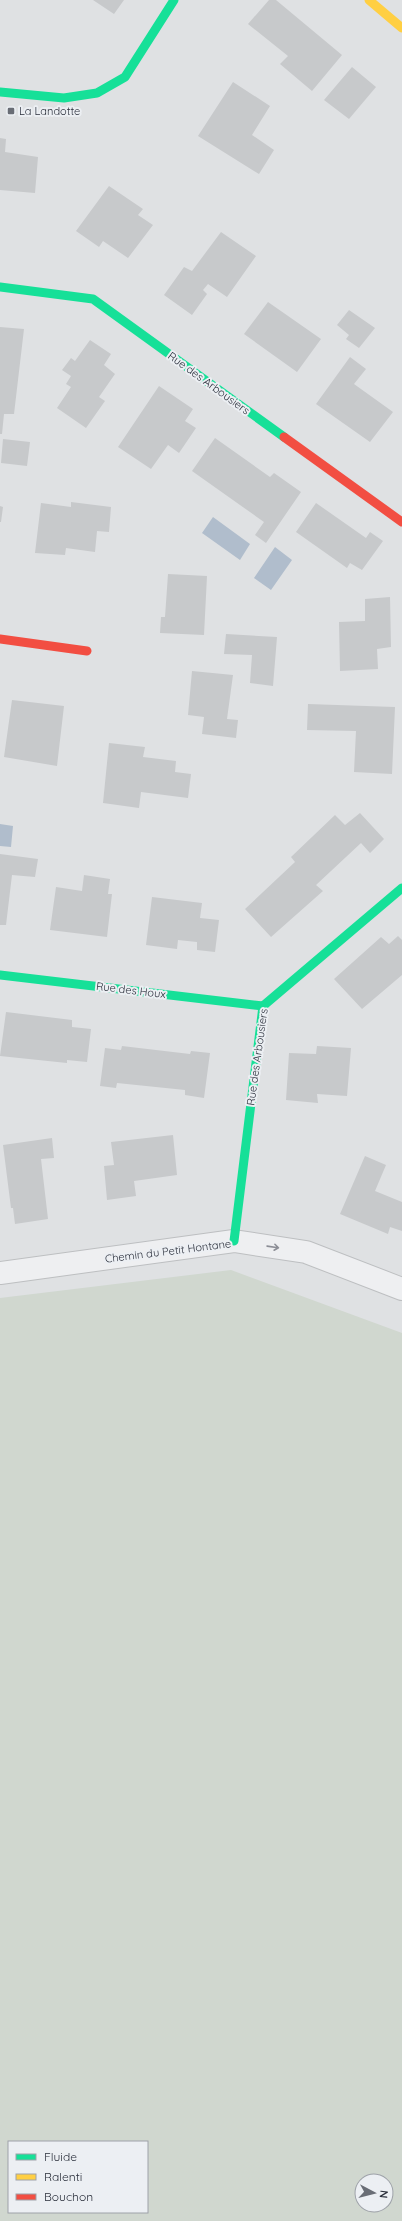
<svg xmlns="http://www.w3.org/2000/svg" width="402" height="2221" viewBox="0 0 402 2221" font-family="Quicksand,sans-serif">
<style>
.green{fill:#d0d7cf;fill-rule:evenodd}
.water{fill:#b0bdcc}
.building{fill:#c7c9cb}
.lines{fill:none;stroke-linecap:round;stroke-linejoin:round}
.street-casing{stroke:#bdbfc1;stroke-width:24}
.street{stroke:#eeeff1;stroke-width:22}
.fast{stroke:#16e098;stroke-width:9}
.slow{stroke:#ffcf43;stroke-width:9}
.jam{stroke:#f24e42;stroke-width:9}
.oneway{stroke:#8c8e96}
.poi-dot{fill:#696d75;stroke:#eceff3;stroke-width:1.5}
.labels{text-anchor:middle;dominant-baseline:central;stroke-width:4;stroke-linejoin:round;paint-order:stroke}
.poi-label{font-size:11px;fill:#292e3a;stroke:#eceff3;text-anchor:start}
.street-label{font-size:11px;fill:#292e3a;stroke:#eceff3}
</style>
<rect width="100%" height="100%" fill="#dfe1e3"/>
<!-- green -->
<path class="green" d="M231 1270 402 1333V2221H0V1298ZM9 2142H147V2212H9ZM362 2181H386V2205H362Z"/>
<!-- water -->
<path class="water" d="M213 517 250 544 240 560 202 533Z
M275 547 292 560 271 590 254 578Z
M0 824 13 826 11 847 0 846Z"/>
<!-- building -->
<path class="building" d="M93 0H124L114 14Z
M269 0H276L342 55 312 91 280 64 288 56 248 24Z
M352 67 376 87 349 119 324 100Z
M233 82 270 106 252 135 274 150 259 174 198 136Z
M0 138 6 139 5 152 38 157 35 193 0 190Z
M109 186 143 209 138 215 153 225 128 258 103 241 99 247 76 231Z
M221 232 256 256 227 297 208 284 203 290 207 294 192 315 164 295 184 267 192 271Z
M268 302 321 339 297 372 244 334Z
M349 310 375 328 359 348 346 339 349 335 337 325Z
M0 327 24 329 14 414H4L2 434H0Z
M90 340 111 354 104 365 115 374 99 397 105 401 86 428 57 408 71 387 66 384 71 376 62 370 71 358 75 361Z
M350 357 366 369 354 384 393 412 370 442 316 404Z
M159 386 193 409 185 421 196 428 179 453 168 445 151 469 118 447Z
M215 438 270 477 274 473 301 492 266 543 255 535 264 522 192 471Z
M3 439 30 442 27 466 1 463Z
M71 502 111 507 109 532 97 531 95 552 66 548 65 555 35 553 41 503 71 507Z
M316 503 366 538 370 532 383 541 362 570 350 563 347 568 296 532Z
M0 506 3 507 1 522H0Z
M168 574 207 576 204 635 160 633 161 617H165Z
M390 597 391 647 377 649 378 669 340 671 339 622 365 621V599Z
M226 634 277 637 273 686 250 683 252 655 224 654Z
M192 671 233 675 227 719 238 720 236 738 202 734 204 717 188 715Z
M12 700 64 706 57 766 4 757Z
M308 704 395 707 392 774 354 772 356 731 307 730Z
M109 743 145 747 143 757 176 761 175 772 191 774 188 798 141 792 139 808 103 803Z
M360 813 384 839 370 853 361 843 316 885 323 891 271 937 245 909 295 862 291 857 335 815 345 825Z
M0 854 38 859 35 877 12 875 6 925H0Z
M84 875 110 879 108 894H112L107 937 50 930 56 887 82 891Z
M152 897 202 903 200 918 219 920 215 952 197 950V942L178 940 177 949 146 945Z
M398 936 402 940V975L362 1009 334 979 381 937 389 944Z
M6 1012 72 1020V1027L91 1029 87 1062 67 1060V1063L0 1056Z
M122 1046 190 1054 191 1051 210 1053 204 1098 185 1095V1090L117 1083 116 1088 100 1086 105 1048 121 1050Z
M317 1046 351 1048 347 1096 317 1094 318 1103 286 1100 289 1053 316 1054Z
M173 1135 177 1175 134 1181 136 1196 107 1200 104 1166 114 1165 111 1142Z
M52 1138 54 1158 41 1159 48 1219 15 1224 13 1208H11L3 1145Z
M365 1156 386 1165 375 1191 402 1202V1231L390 1227 388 1234 340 1214Z"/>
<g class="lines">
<!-- street casing -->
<g class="street-casing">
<path id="street" d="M0 1273 234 1241 306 1252 402 1289"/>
</g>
<!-- street -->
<use href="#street" class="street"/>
<!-- fast -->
<path class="fast" d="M0 92 64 98 97 93 125 77 174 0
M0 287 93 299 284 437
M0 975 263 1006
M234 1241 263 1006 402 888"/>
<!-- slow -->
<path class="slow" d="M369 0 402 28"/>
<!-- jam -->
<path class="jam" d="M284 437 402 522
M0 639 87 651"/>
</g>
<!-- one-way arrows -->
<defs><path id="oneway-shaft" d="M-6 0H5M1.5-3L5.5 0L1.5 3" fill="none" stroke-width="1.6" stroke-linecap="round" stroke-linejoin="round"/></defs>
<use class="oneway" href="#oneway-shaft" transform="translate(273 1247) rotate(8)"/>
<!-- markers -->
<rect class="poi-dot" x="7" y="107" width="8" height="8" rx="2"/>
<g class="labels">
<!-- poi labels -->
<g class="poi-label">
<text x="19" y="111">La Landotte</text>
</g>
<!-- street labels -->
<g class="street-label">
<text transform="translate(209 383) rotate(36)">Rue des Arbousiers</text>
<text transform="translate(131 990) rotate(7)">Rue des Houx</text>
<text transform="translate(257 1057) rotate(-82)">Rue des Arbousiers</text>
<text transform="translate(168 1251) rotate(-7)">Chemin du Petit Hontane</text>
</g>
</g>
<!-- legend -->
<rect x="8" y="2141" width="140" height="72" fill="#eceff3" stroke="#9ea2a9"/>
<rect x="16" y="2154" width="20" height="6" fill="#16e098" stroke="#9ea2a9"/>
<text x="44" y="2161" font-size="12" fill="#292e3a">Fluide</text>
<rect x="16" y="2174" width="20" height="6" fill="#ffcf43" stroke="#9ea2a9"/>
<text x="44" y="2181" font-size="12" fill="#292e3a">Ralenti</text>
<rect x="16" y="2194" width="20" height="6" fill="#f24e42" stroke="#9ea2a9"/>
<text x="44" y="2201" font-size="12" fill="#292e3a">Bouchon</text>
<!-- north arrow -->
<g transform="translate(374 2193) rotate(97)"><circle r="19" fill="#eceff3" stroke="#9ea2a9"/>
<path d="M0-3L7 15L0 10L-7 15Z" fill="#696d75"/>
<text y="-6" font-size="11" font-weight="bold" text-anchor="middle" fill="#292e3a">N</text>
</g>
</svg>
